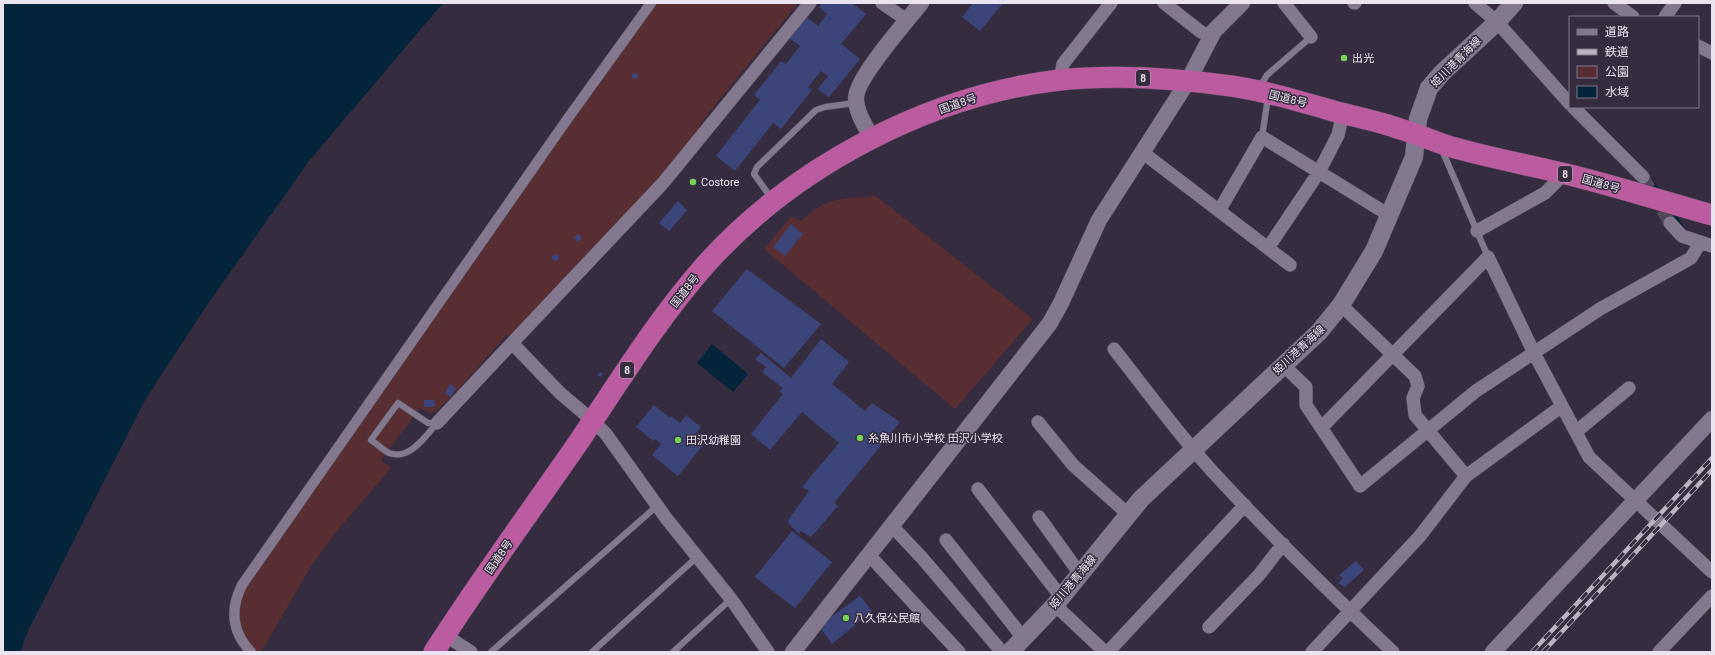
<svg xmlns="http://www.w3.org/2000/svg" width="1715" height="655" viewBox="0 0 1715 655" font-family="Roboto,'Noto Sans JP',sans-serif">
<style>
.green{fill:#582e32}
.water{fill:#032439}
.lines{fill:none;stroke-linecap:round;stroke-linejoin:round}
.stream{stroke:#032439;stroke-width:4}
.building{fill:#3b457a}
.minor-tunnel{stroke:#51485a;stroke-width:13;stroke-dasharray:13 6;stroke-linecap:butt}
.service-casing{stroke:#524a5a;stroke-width:7}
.pedestrian-casing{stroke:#524a5a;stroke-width:11}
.minor-casing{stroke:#524a5a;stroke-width:14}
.tertiary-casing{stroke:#524a5a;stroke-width:17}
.secondary-casing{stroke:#524a5a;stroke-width:19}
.trunk-casing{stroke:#524a5a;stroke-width:22}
.service{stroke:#83788e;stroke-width:6}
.pedestrian{stroke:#83788e;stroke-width:10}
.minor{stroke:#83788e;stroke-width:13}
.tertiary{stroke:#83788e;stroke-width:16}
.secondary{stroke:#83788e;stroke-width:18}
.trunk{stroke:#bb5ba0;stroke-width:21}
.rail-casing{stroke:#bab3c1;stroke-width:4.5}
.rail{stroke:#362c3f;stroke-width:3;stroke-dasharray:9;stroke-linecap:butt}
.poi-dot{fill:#77d25a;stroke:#362c3f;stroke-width:1.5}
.labels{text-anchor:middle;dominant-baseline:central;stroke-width:3;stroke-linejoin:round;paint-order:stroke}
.shield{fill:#362c3f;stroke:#b4adbb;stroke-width:1}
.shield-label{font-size:10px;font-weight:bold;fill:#eae4f0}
.poi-label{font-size:11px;fill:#eae4f0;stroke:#362c3f;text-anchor:start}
.street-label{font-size:11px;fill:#eae4f0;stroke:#362c3f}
</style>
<rect width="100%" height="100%" fill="#362c3f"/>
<!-- green -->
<path class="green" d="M655 3H798L715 105 699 126V132L652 187 510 337 506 335 502 340 451 397 436 411 430 413 420 408 381 460 391 468 336 532 313 563 261 652C255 652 252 648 249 643 236 626 239 611 243 591L444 301Z
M876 196 1033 319 955 409 764 249 791 217 801 221C826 196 844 199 876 196Z"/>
<!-- water -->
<path class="water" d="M3 3H443L309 161 207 305 145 400 28 631 20 652H3Z
M712 344 748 374 733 392 697 363Z"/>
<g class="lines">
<!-- stream -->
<path class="stream" d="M1647 175 1659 192
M1672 211 1684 231"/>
</g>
<!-- building -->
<path class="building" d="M822 3H852L866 14 841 44 860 59 829 97 818 89 828 76 821 71 808 87 812 90 781 129 773 123 735 171 716 156 760 100 754 95 781 61 786 64 800 46 788 37 805 16 818 26 827 14 819 7Z
M973 3H1003L980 31 962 17Z
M632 76a3 3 0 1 1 6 0a3 3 0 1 1-6 0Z
M678 201 687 210 669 231 659 223Z
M791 224 803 234 785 256 773 247Z
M578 234 582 238 578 242 574 238Z
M556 254 560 258 555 262 551 257Z
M747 269 821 324 784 368 712 311Z
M821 339 849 362 832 384 865 411 872 403 900 422 834 503 838 506 811 537 801 531 799 534 789 524 788 520 809 491 802 487 839 443 802 412 770 450 751 434 783 394 779 391 783 388 762 372 766 367 755 359 761 353 791 378Z
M600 372 603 374 601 377 598 375Z
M450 384 456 388 451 397 445 393Z
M424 400H434L435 407H424Z
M654 405 670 418 671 416 680 423 686 415 701 427 694 436 704 444 678 476 652 455 661 444 655 439 653 441 636 427Z
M792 531 832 562 795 608 755 577Z
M1356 561 1364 570 1345 587 1338 583 1343 578 1339 575Z
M860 596 872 611 832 644 819 626Z"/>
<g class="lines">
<!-- minor-tunnel -->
<path class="minor-tunnel" d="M1643 177 1670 223"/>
<!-- service casing -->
<g class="service-casing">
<path id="service" d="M1260 87 1267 75 1311 37
M1262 137 1268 97
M1442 150 1488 257
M772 199 754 174 757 167 816 110 825 107 855 103
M398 403 428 423H437C426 436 409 461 389 453 383 450 377 444 371 440Z
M491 652 658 505
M592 652 697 557
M673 652 731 599"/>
</g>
<!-- pedestrian casing -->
<g class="pedestrian-casing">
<path id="pedestrian" d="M251 652C232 632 230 609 242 585L566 121 651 3"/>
</g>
<!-- minor casing -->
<g class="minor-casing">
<path id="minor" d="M882 3 908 21
M1164 3 1201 32 1212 36
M1284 3 1311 37
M1354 3H1355
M1475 3 1497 22 1570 104
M1614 3 1633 17
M1665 17 1675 3
M1698 46 1712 53
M1060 80 1063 64 1111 3
M1573 107 1643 177
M1142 152 1290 265
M1219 211 1262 137 1389 215
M1670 223 1682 236 1712 246
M1477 231 1545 193 1564 174
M1268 248 1319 172 1338 135 1343 113
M1341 305 1415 376 1418 386 1413 398 1415 415 1466 476
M512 343 663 183 810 3
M1114 349C1150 395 1185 443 1225 485 1279 543 1336 598 1393 652
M1283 365 1306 387V405L1360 486 1476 391 1600 309 1691 258 1700 243
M1038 422 1073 465 1128 514
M437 423 512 343 560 393 593 421 606 434 666 518 731 599 768 652
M1322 427 1488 257 1534 353 1589 457 1712 572
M1577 431 1629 388
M978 489 1061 597
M1039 517 1080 574
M892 526 923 559 1002 652
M946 540 1024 639
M869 555 959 652
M1055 605 1105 652
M1209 627 1259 575 1283 544
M445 635 471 652
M1108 652 1245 505
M1312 652 1420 536 1466 476 1562 406
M1659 652 1712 596"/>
</g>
<!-- tertiary casing -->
<g class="tertiary-casing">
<path id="tertiary" d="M872 138C865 126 856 112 856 98 856 78 906 22 921 3
M793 652 1050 323 1061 303 1099 220 1188 81 1214 31 1242 3
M1493 652 1712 419"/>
</g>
<!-- secondary casing -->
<g class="secondary-casing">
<path id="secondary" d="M1010 652 1055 605 1141 499 1319 332 1341 305 1374 251 1414 157 1418 119 1429 88 1442 73 1497 22 1514 3"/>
</g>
<!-- trunk casing -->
<g class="trunk-casing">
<path id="trunk" d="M434 652C480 580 531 511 580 440 620 380 659 317 707 263 795 166 929 95 1060 80 1116 74 1174 78 1231 86 1266 91 1302 102 1337 112 1357 117 1377 121 1397 128 1414 133 1431 140 1448 146 1486 157 1524 164 1562 173 1612 185 1662 201 1712 215"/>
</g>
<!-- service -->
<use href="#service" class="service"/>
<!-- pedestrian -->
<use href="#pedestrian" class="pedestrian"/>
<!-- minor -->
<use href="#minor" class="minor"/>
<!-- tertiary -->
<use href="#tertiary" class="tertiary"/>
<!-- secondary -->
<use href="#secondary" class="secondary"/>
<!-- trunk -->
<use href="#trunk" class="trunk"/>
<!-- rail casing -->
<g class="rail-casing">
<path id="rail" d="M1532 652 1712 458
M1543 652 1712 470"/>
</g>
<!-- rail -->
<use href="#rail" class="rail"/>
</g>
<!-- markers -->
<g class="poi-dot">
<circle cx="1344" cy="58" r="4"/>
<circle cx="693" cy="182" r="4"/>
<circle cx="860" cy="438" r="4"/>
<circle cx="678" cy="440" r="4"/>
<circle cx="846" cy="618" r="4"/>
</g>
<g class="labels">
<!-- shield labels -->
<g class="shield">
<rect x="1136" y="70" width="14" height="16" rx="3"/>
<rect x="1558" y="166" width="14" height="16" rx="3"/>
<rect x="620" y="362" width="14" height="16" rx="3"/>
</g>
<g class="shield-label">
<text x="1143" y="78">8</text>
<text x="1565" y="174">8</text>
<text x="627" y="370">8</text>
</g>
<!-- poi labels -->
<g class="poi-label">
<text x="1352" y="58">出光</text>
<text x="701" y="182">Costore</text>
<text x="868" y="438">糸魚川市小学校 田沢小学校</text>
<text x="686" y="440">田沢幼稚園</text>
<text x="854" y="618">八久保公民館</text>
</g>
<!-- street labels -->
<g class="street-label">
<text transform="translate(1456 62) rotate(-45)">姫川港青海線</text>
<text transform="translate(1288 99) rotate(14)">国道8号</text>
<text transform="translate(958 104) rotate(-19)">国道8号</text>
<text transform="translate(1601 184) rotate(16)">国道8号</text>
<text transform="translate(685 291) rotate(-52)">国道8号</text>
<text transform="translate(1299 350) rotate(-43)">姫川港青海線</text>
<text transform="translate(499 557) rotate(-55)">国道8号</text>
<text transform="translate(1073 582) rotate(-50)">姫川港青海線</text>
</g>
</g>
<!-- border -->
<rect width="1715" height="655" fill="none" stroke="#eae4f0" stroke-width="8"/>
<!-- legend -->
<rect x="1569" y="16" width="130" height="92" fill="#362c3f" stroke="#7e7686"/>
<rect x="1577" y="29" width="20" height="6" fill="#83788e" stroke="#7e7686"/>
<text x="1605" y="36" font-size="12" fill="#eae4f0">道路</text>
<rect x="1577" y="49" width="20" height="6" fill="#bab3c1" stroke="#7e7686"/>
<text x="1605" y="56" font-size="12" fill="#eae4f0">鉄道</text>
<rect x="1577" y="66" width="20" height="12" fill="#582e32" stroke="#7e7686"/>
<text x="1605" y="76" font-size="12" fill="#eae4f0">公園</text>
<rect x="1577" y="86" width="20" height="12" fill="#032439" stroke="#7e7686"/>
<text x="1605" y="96" font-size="12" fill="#eae4f0">水域</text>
</svg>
